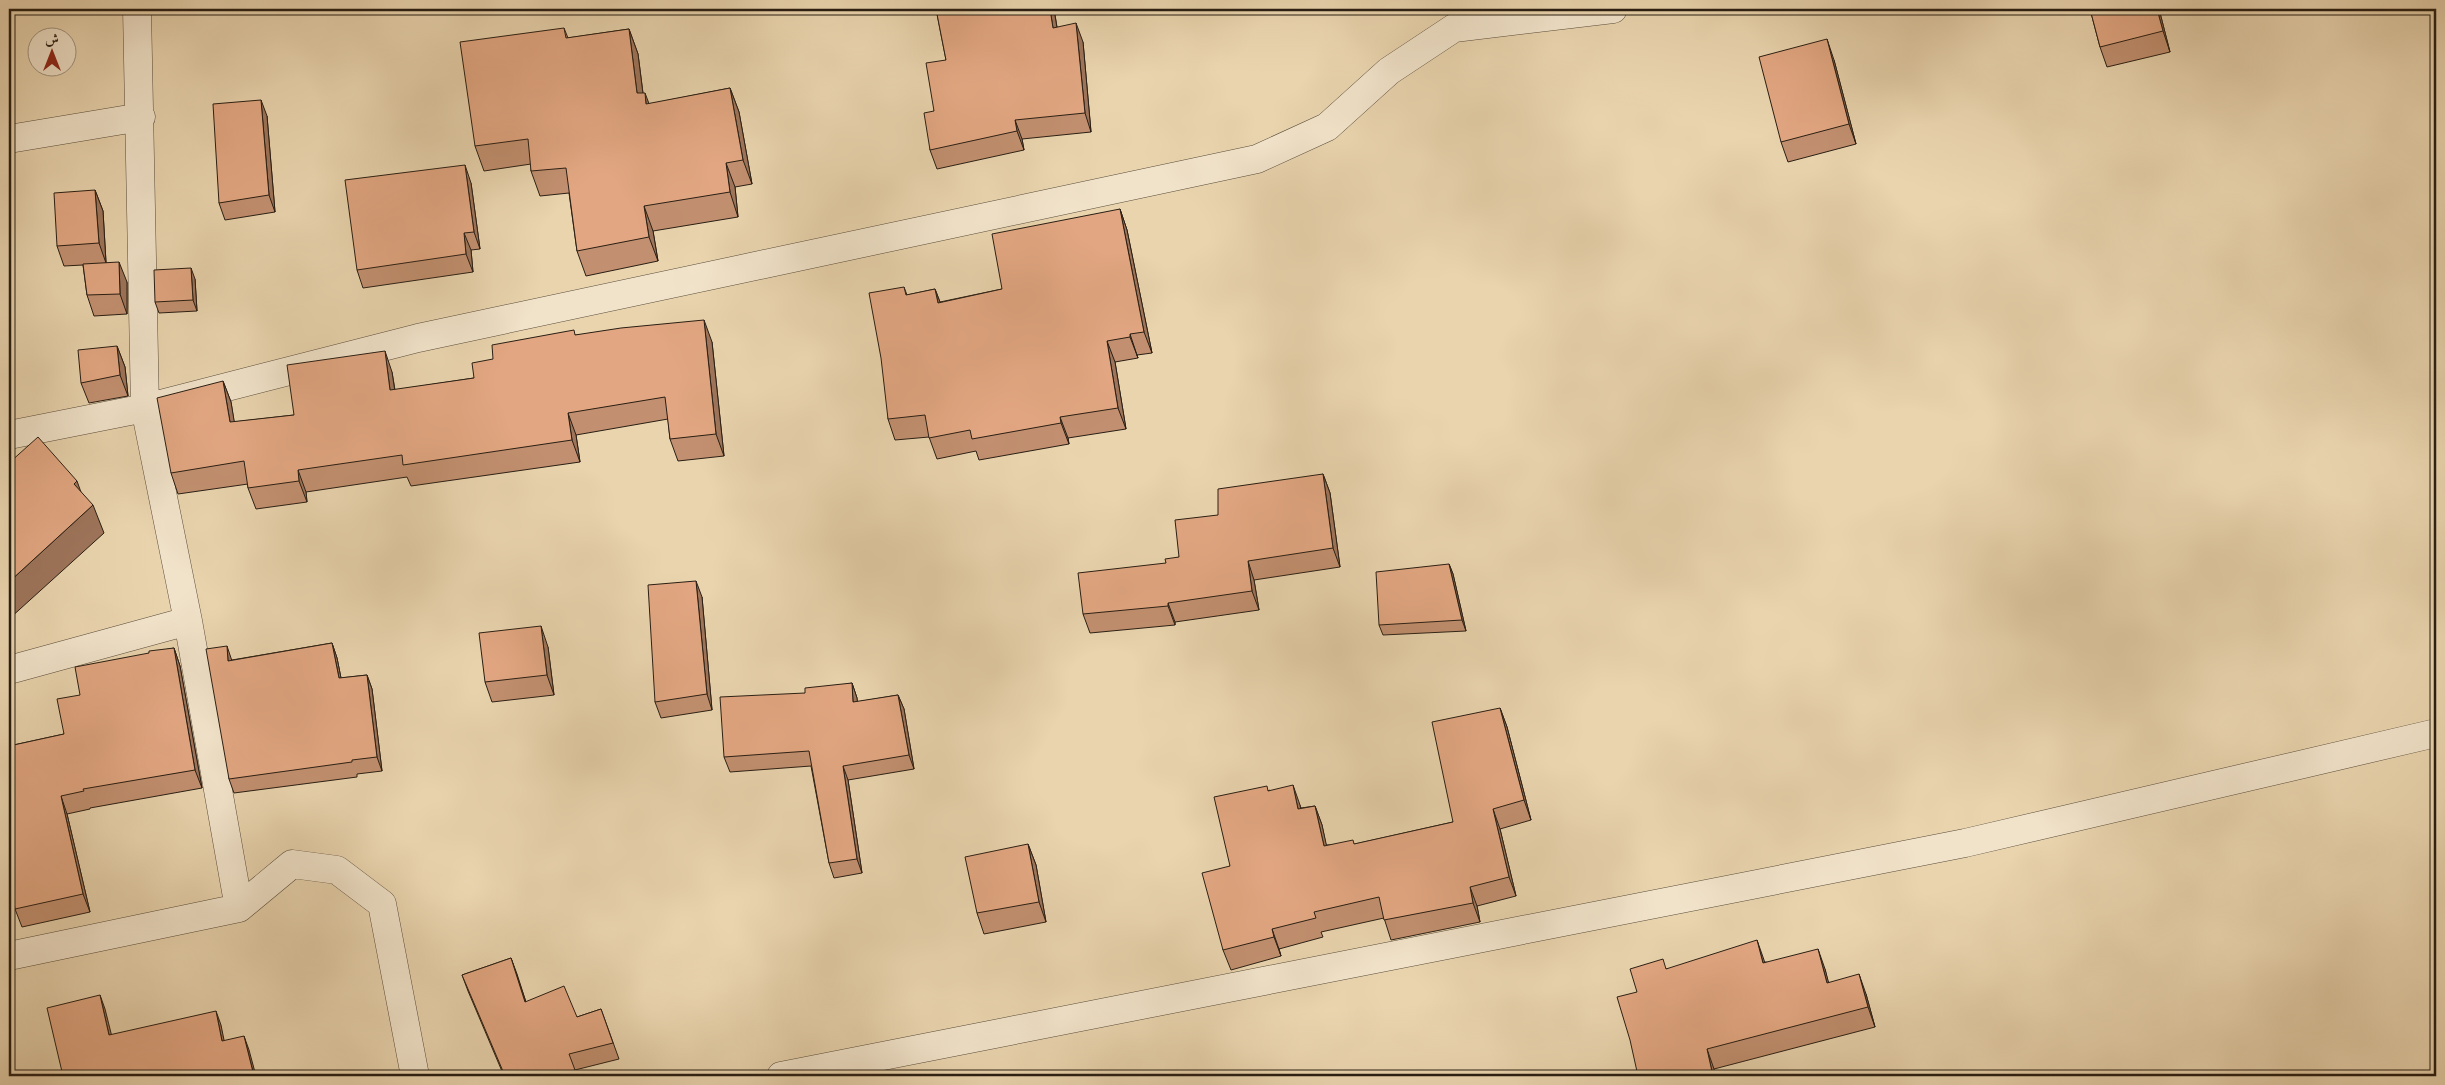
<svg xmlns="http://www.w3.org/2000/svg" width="2445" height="1085" viewBox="0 0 2445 1085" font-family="'IM FELL English',Amiri,serif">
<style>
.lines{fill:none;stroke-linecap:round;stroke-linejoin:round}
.minor-casing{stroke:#594c3a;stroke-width:29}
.minor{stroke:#f1e3ca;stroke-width:28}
.wall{fill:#c29070;stroke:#291e13}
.shaded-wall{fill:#9e755b;stroke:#291e13}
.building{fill:#e2a782;stroke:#291e13}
</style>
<rect width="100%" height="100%" fill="#e9d4ae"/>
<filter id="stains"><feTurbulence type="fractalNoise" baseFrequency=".004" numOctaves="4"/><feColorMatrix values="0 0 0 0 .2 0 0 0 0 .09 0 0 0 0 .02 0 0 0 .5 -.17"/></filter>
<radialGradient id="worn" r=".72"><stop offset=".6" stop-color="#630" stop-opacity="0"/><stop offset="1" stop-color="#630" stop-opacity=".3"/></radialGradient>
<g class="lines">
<!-- minor casing -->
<g class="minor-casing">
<path id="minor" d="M137 9 145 408 188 621 239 908
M9 139 141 117
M9 435 145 408 418 338 1257 159 1327 127 1389 71 1454 28 1613 9
M9 670 188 621
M9 956 239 908 292 864 337 870 382 904 415 1076
M781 1076 1965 843 2436 733"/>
</g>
<!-- minor -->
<use href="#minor" class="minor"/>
</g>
<!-- wall -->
<path class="wall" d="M9 9 13 50H9Z
M936 9H1054L1057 27 1083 42 1091 132 1022 139 1024 150 937 169 930 150 934 111 946 60Z
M2090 9H2159L2170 52 2107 67 2100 47Z
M564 28 568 38 629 29 638 54 643 93 649 104 730 88 739 112 752 184 735 187 738 217 653 231 658 261 586 276 577 251 569 193 540 196 531 171V164L484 171 475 146Z
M1834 60 1856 144 1788 162 1781 142Z
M267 116 275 212 225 220 219 203Z
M471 183 480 249 471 250 473 272 363 288 357 270Z
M95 190 103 211 106 262 127 282V314L94 316 87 295 83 265 64 266 57 246Z
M1120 209 1127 230 1152 353 1137 355 1138 358 1115 362 1126 429 1068 438 1069 444 979 460 976 451 937 459 929 437 895 440 888 419 904 287 907 295 935 289 940 302 1002 289Z
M195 279 197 311 159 313 155 302Z
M576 335 712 342 724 456 678 461 670 439 668 419 576 435 580 462 411 486 407 477 306 492 307 502 256 509 248 488V484L178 494 171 473 223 381 231 402 234 422 294 415 392 372 395 390 474 378 493 359Z
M117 346 125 367 128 396 89 403 81 383Z
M1323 474 1330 493 1340 567 1254 580 1259 610 1175 622V625L1090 633 1083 614 1166 563 1179 557 1218 515Z
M1449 564 1453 574 1466 631 1383 635 1379 625Z
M702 597 712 710 661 718 655 702Z
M332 643 337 658 341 678 367 675 372 689 382 771 357 774V777L234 793 229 779 232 660Z
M548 647 554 695 492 702 485 682Z
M174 648 180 666 202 788 90 808V809L67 814 90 912 22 927 15 909 10 878 9 879V746L64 734 80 695 149 653Z
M852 683 857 698V702L898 695 904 709 914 769 848 780 862 873 834 878 829 863 811 766 730 772 724 757 805 693Z
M1500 708 1507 727 1531 820 1500 829 1516 896 1477 906 1480 922 1391 940 1384 918 1321 932 1323 937 1279 949 1281 956 1231 970 1223 950 1230 866 1269 790 1300 805 1301 808 1315 806 1322 825 1326 845 1355 844 1453 822Z
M1028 844 1036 865 1046 922 984 934 977 913Z
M511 958 526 1002 577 1017 601 1009 619 1059 575 1070 577 1076H504L468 991 462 975Z
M1765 962 1825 969 1828 982 1866 994 1875 1027 1714 1069 1637 992 1666 969Z"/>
<!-- shaded-wall -->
<path class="shaded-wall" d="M9 9 13 50 9 39Z
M1050 9H1054L1060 47 1053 28Z
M2157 9H2159L2170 52 2163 31Z
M1076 23 1083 42 1091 132 1085 113Z
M629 29 638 54 646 118 637 93Z
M1827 39 1834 60 1856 144 1849 124Z
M730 88 739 112 752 184 743 160Z
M645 93 654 117 646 104Z
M261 100 267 116 275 212 269 195Z
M1015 120 1022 139 1024 150 1017 131Z
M726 163 735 187 738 217 730 192Z
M465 165 471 183 480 249 474 232Z
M95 190 103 211 106 263 99 243Z
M644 206 653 231 658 261 649 237Z
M1120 209 1127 230 1152 353 1144 332Z
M464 233 471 250 473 272 466 254Z
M119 262 127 282V314L120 294Z
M191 268 195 279 197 311 193 300Z
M935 289 943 310 938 303Z
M704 320 712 342 724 456 716 434Z
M1130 334 1138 358 1130 337Z
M1107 341 1115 362 1126 429 1118 408Z
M117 346 125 367 128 396 120 375Z
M385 351 392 372 398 412 390 390Z
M223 381 231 402 238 444 230 422Z
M568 413 576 435 580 462 572 440Z
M1060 417 1068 438 1069 444 1061 423Z
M298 470 306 492 307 502 299 481Z
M1323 474 1330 493 1340 567 1333 548Z
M77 481 87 509 74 484Z
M93 505 104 533 9 619V582Z
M1248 561 1254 580 1259 610 1252 591Z
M1449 564 1453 574 1466 631 1462 620Z
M696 581 702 597 712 710 707 694Z
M1168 603 1175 622V625L1168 606Z
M541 626 548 647 554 695 547 675Z
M332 643 337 658 344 693 339 678Z
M227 646 232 661H228Z
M174 648 180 666 202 788 195 770Z
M367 675 372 689 382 771 377 757Z
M852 683 857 698 859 717 853 702Z
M898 695 904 709 914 769 909 755Z
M1500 708 1507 727 1531 820 1524 800Z
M843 766 848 780 862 873 857 859Z
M1293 785 1300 805 1305 829 1298 809Z
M61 796 67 814 90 912 83 894Z
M1315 806 1322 825 1331 866 1324 846Z
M1493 809 1500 829 1516 896 1509 877Z
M1028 844 1036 865 1046 922 1039 902Z
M1470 887 1477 906 1480 922 1473 903Z
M1272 929 1279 949 1281 956 1274 937Z
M1757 940 1764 960 1770 983 1763 963Z
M1818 949 1825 969 1834 1003 1827 983Z
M511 958 517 974 531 1018 525 1002Z
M1859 974 1866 994 1875 1027 1868 1007Z
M100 995 105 1009 115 1049 109 1035Z
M216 1011 221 1025 227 1055 222 1041Z
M244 1036 249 1050 256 1076H254Z
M1707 1049 1714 1069 1716 1076H1713Z"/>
<!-- building -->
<path class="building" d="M936 9H1050L1053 28 1076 23 1085 113 1015 120 1017 131 930 150 924 113 934 111 926 63 946 60Z
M2090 9H2157L2163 31 2100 47Z
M564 28 566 38 629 29 637 93H645L646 104 730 88 743 160 726 163 730 192 644 206 649 237 577 251 566 168 531 171 528 139 475 146 460 42Z
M1827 39 1849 124 1781 142 1759 57Z
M261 100 269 195 219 203 213 104Z
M465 165 474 232 464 233 466 254 357 270 345 180Z
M95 190 99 243 57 246 54 193Z
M1120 209 1144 332 1130 334V337L1107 341 1118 408 1060 417 1061 423 972 439 970 430 929 438 925 415 888 419 881 358 869 293 904 287 906 295 935 289 938 303 1002 289 992 234Z
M119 262 120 294 87 295 83 264Z
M191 268 193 300 155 302 154 270Z
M704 320 716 434 670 439 665 397 568 413 572 440 403 465 402 455 298 470 299 481 248 488 244 461 171 473 157 398 223 381 230 422 294 415 287 365 385 351 390 390 474 378 472 363 493 359 492 345 574 330 575 335 621 328Z
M117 346 120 375 81 383 78 350Z
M38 437 77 481 74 484 93 505 9 582V463Z
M1323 474 1333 548 1248 561 1252 591 1168 603V606L1083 614 1078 573 1166 563 1165 559 1179 557 1175 520 1218 515V489Z
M1449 564 1462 620 1379 625 1376 572Z
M696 581 707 694 655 702 648 585Z
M541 626 547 675 485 682 479 633Z
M332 643 339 678 367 675 377 757 352 760V762L229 779 206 649 227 646 228 661Z
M174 648 195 770 83 789 84 791 61 796 83 894 15 909 9 869V746L64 734 57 699 80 695 75 667 149 653V651Z
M852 683 853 702 898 695 909 755 843 766 857 859 829 863 809 751 724 757 720 697 805 693V688Z
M1500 708 1524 800 1493 809 1509 877 1470 887 1473 903 1384 920 1379 897 1314 912 1316 918 1272 929 1274 937 1223 950 1202 873 1230 866 1214 797 1267 786 1268 791 1293 785 1298 809 1315 806 1324 846 1353 840 1354 844 1453 822 1432 722Z
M1028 844 1039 902 977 913 965 857Z
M1757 940 1763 963 1818 949 1827 983 1859 974 1868 1007 1707 1049 1713 1076H1638L1630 1040 1617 997 1637 992 1630 969 1663 959 1666 969Z
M511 958 525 1002 564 986 577 1017 601 1009 613 1043 569 1054 575 1070 571 1071 572 1076H505L462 975Z
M100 995 109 1035 216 1011 222 1041 244 1036 254 1076H63L47 1008Z"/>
<!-- margin -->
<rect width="2445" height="1085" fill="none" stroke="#e9d4ae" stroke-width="30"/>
<rect x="10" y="10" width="2425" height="1065" fill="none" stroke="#291e13" stroke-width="2.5"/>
<rect x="15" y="15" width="2415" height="1055" fill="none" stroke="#291e13"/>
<!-- north arrow -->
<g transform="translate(52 52)"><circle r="24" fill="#f1e3ca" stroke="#a19481"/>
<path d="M0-4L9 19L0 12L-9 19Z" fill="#8f2418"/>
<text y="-8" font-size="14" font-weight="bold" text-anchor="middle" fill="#291e13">ش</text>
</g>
<rect width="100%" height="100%" filter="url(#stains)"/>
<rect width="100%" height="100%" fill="url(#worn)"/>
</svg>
